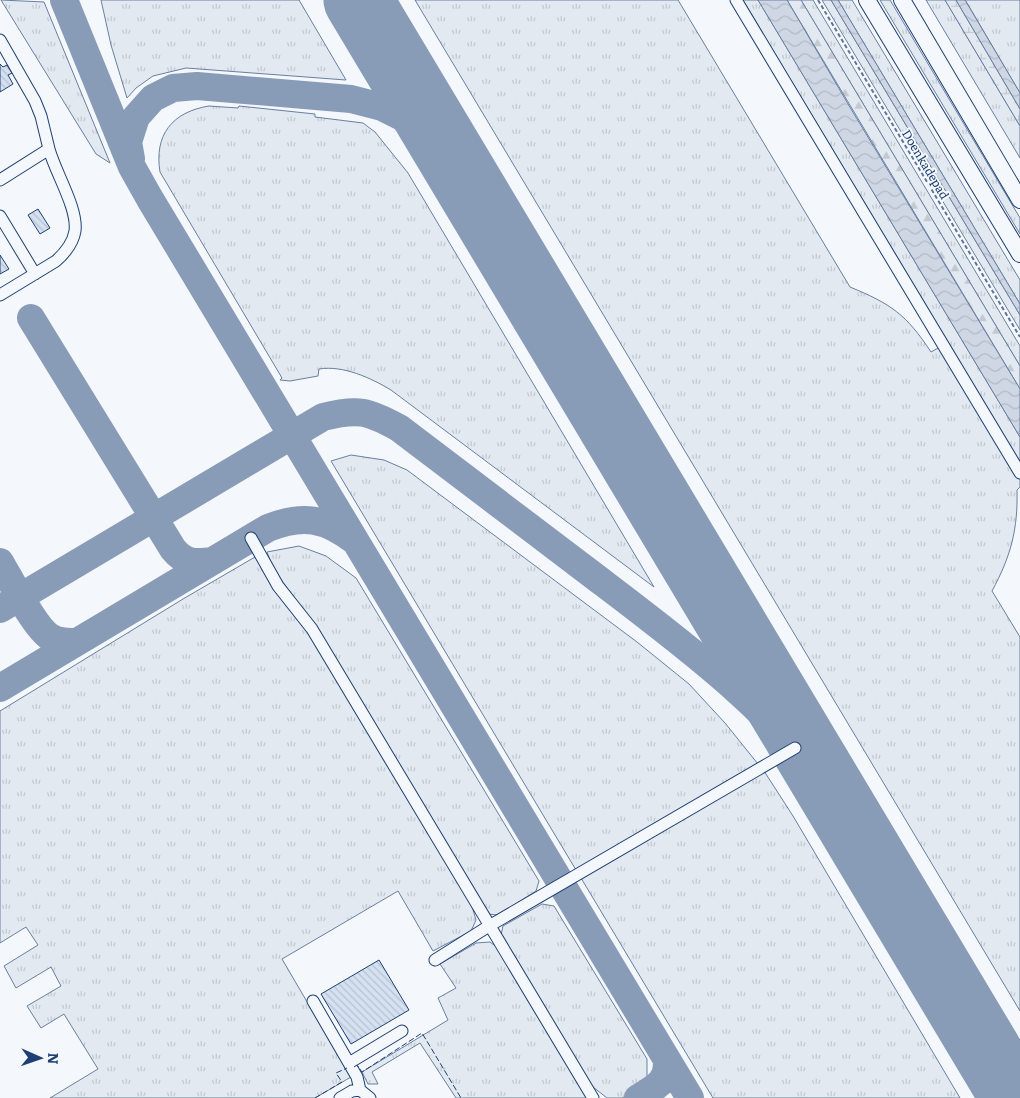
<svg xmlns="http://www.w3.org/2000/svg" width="1020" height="1098" viewBox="0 0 1020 1098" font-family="Literata,serif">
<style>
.grass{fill:url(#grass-tufts);stroke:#687fa3}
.forest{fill:url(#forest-firs);stroke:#687fa3}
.wetland{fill:url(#wetland-marsh);stroke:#687fa3}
.water{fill:url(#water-waves);stroke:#687fa3}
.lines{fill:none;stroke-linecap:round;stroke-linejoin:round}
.taxiway{stroke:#889bb7;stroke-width:28}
.runway{stroke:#889bb7;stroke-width:69}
.building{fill:url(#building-back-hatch);stroke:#1d3f73}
.minor-casing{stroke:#1d3f73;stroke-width:13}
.highway-casing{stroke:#1d3f73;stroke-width:18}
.path{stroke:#5e769c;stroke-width:2;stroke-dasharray:4 2.5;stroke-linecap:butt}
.minor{stroke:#f4f7fb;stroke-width:11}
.highway{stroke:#f4f7fb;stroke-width:16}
.fence{stroke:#1d3f73;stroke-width:1;stroke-dasharray:6 2.5;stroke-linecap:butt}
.labels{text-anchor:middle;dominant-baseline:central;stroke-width:4;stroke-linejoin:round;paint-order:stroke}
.street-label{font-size:12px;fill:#1d3f73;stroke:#f4f7fb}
</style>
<defs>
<pattern id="grass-tufts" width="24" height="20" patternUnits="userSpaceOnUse" patternTransform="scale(1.25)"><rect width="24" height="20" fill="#e3e9f0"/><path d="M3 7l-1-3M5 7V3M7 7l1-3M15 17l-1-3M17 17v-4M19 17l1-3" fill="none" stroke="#c2c9d1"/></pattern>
<pattern id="forest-firs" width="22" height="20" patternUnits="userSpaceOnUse" patternTransform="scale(1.25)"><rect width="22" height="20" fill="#e3e9f0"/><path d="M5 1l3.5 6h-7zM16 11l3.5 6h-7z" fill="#c2c9d1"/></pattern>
<pattern id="wetland-marsh" width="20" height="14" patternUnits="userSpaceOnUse" patternTransform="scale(1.25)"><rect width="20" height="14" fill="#e3e9f0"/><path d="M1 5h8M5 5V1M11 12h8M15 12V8" fill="none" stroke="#c2c9d1"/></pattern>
<pattern id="water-waves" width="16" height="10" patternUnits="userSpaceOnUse" patternTransform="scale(1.25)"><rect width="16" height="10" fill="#cfd7e4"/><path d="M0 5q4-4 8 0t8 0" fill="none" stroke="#b1bac7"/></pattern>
<pattern id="building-back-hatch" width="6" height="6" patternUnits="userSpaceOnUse" patternTransform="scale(1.25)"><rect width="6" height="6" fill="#d5e0f0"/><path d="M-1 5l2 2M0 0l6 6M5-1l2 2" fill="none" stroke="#b6c1d1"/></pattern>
</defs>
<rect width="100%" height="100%" fill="#f4f7fb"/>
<!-- grass -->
<path class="grass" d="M1 0 44 2 110 163 96 154Z
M101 0H299L346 80 186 68 153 76 136 88 127 98 111 45Z
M415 0H678L850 287C891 304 906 314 931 352L942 346 1020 477V487L1017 490C1018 529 1011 556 992 591L1020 637V1011Z
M743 0H758L1020 437V462Z
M801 0H813L1020 346V366Z
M822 0H831L1020 315V330Z
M838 0H852L1020 280V304Z
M880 0H890L1020 218V234Z
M926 0H945L1020 126V158Z
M965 0H1020V93L967 3Z
M209 106 238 108 239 106 315 114V117L363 123 375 132 408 173 654 587 391 390C371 378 343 365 319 369L318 376 290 381 280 380 282 378 160 172C154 135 172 112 209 106Z
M351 455 384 460 407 470 637 642 689 684 725 723 758 764 576 870 331 461Z
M299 546 326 556 356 578 539 881 536 891 498 915 487 914 310 619 274 570 267 552Z
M255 557 274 587 291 605 471 903 476 920 471 931 433 951 398 891 282 959 351 1077 315 1098H50L98 1069 64 1014 41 1028 27 1006 61 986 51 967 16 988 4 966 38 945 26 927 0 943V711L183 599Z
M764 771 793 816 960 1098H713L581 878Z
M542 904 554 906 647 1059V1076L642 1085 622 1098H607L588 1083 501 935 503 926Z
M490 942 498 948 587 1098H456L420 1043 372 1072 378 1084H368L362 1072 448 1020 438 998 456 988 440 964 476 943Z"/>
<!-- forest -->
<path class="forest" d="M787 0H801L1020 366V389Z"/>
<!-- wetland -->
<path class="wetland" d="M945 0H956L1020 109V126Z"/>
<!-- water -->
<path class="water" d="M758 0H787L851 109 1020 389V437Z
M831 0H838L1020 304V315Z
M956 0H965L1020 93V109Z"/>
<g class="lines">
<!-- taxiway -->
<path class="taxiway" d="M64 0 132 167 150 199 690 1098
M131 159 128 142 136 117 153 98 173 88 197 86 351 99 382 107 410 121 439 145 465 179
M31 318 173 549C185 564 195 563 213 561
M0 562C10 579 35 628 50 637 59 643 68 642 77 642
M0 609 323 417C358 408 368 411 399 428 465 478 532 529 598 579 685 645 775 712 838 802
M0 688 268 528C303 514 325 518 355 541
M638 1098C655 1088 671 1080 666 1058"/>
<!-- runway -->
<path class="runway" d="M358 0 1015 1098"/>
</g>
<!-- building -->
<path class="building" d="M0 64 3 67 7 65 12 73 8 75 13 84 0 92Z
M38 209 50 228 40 234 28 215Z
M0 255 9 269 0 274Z
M379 960 409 1010 351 1044 321 994Z"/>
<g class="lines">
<!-- minor casing -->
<g class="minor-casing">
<path id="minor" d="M736 0 1020 473
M0 40 35 101 41 116 49 149 0 180
M0 216 35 274
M0 295 56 261C65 253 73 243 75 231 78 208 55 172 49 149
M251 538 278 586 312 629 593 1098
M435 960 489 926 795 748
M313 1001 357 1077 360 1090
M349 1063 402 1031
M360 1090 370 1098
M340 1098 352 1091 360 1090"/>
</g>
<!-- highway casing -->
<g class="highway-casing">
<path id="highway" d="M867 0 1020 254
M902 0 1020 200"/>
</g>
<!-- path -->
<path class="path" d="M818 0 1020 337"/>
<!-- minor -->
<use href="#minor" class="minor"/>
<!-- highway -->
<use href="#highway" class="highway"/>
<!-- fence -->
<path class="fence" d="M354 1067 357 1065 362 1072 422 1033 461 1098
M315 1098 342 1082 336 1073 347 1068"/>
</g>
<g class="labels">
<!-- street labels -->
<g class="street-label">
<text transform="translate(926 164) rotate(59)">Doenkadepad</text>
</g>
</g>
<!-- north arrow -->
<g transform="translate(40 1058) rotate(92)" stroke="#f4f7fb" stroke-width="4" paint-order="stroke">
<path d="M0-4L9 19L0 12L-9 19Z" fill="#1d3f73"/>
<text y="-8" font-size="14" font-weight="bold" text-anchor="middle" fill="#1d3f73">N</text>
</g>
</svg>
